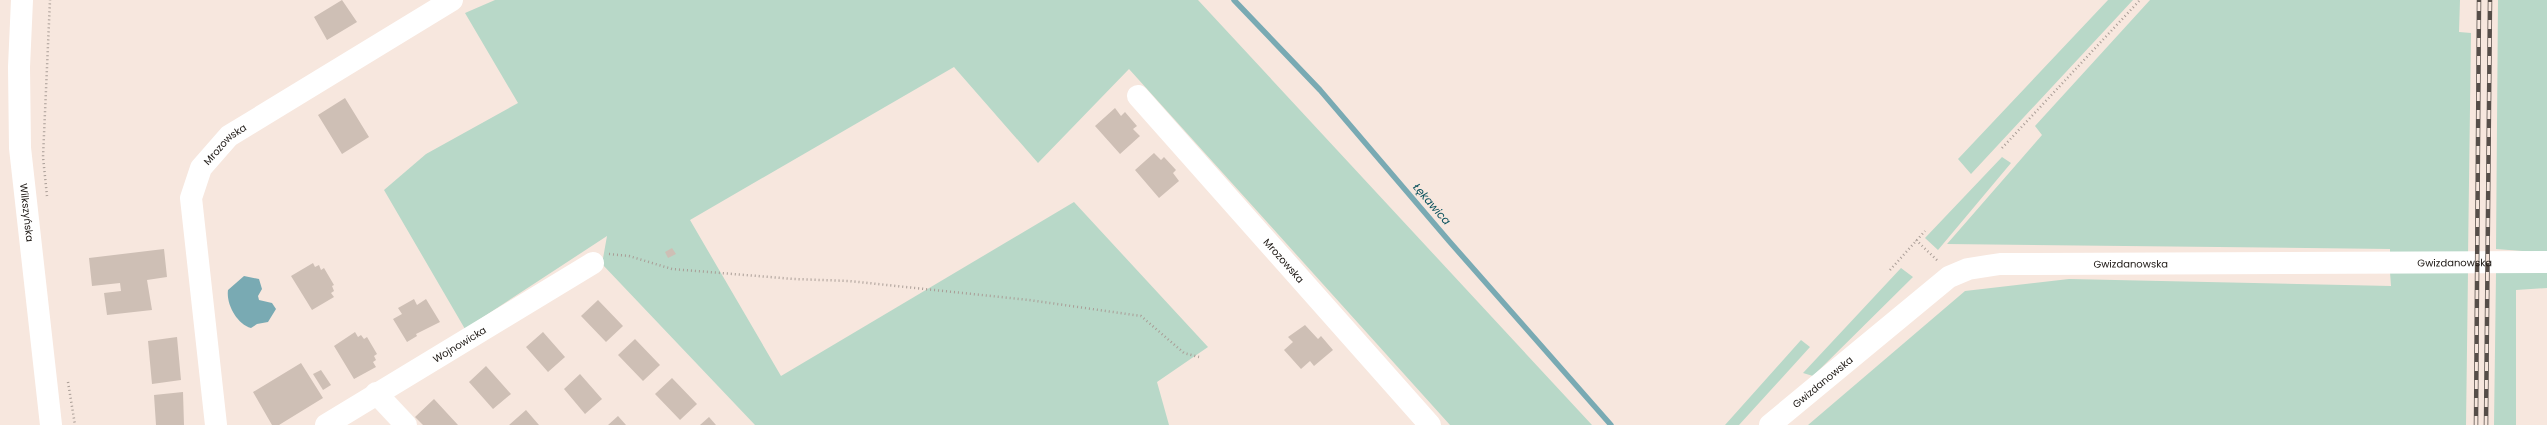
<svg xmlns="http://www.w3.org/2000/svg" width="2547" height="425" viewBox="0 0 2547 425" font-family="Poppins,sans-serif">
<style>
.green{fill:#b8d8c8}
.water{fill:#79aab3}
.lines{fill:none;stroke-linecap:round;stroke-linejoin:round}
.stream{stroke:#79aab3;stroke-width:5.5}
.building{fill:#cebfb5}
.path{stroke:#a99d96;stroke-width:2.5;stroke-dasharray:1 3;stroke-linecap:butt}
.minor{stroke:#fff;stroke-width:22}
.rail-casing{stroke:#564e49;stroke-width:4.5}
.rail{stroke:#f7e7de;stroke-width:3;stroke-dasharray:9;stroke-linecap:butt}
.labels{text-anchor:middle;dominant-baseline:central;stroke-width:3;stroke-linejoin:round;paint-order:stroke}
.street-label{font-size:10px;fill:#1c1713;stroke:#f7e7de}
.water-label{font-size:11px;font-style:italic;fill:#0b535e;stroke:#f7e7de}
</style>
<rect width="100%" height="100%" fill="#f7e7de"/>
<!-- green -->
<path class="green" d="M495 0H1198L1592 425H1450L1129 69 1038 163 954 67 690 220 781 376 1074 202 1208 347 1157 382 1169 425H755L602 264 607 236 465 329 384 190 426 154 518 103 465 13Z
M2108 0H2133L1971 174 1958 159Z
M2150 0H2460L2459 32 2471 33 2468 256 2390 254V249L1947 244 2042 135 2035 126Z
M2498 0H2547V253L2496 249Z
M2002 157 2011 163 1938 250 1925 238Z
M1901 268 1913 277 1813 376 1803 373Z
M2390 272H2468L2466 425H1808L1965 291 2069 279 2391 286Z
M2496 273H2547V288L2516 290V425H2494Z
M1801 340 1810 347 1739 425H1725Z"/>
<!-- water -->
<path class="water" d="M244 276 259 279 262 289 258 296 259 300 272 303 276 309 268 322 257 324 251 328C237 324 226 304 228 290Z"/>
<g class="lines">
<!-- stream -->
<path class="stream" d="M1234 0 1320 90 1449 241 1611 425"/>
</g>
<!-- building -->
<path class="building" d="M342 0 357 22 327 40 314 17Z
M345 98 369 137 342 154 318 115Z
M1115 108 1121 116 1125 112 1137 126 1133 129 1140 136 1120 154 1095 126Z
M1154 153 1161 160 1164 157 1176 170 1173 173 1179 181 1159 198 1135 170Z
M672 248 676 254 668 258 665 252Z
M164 249 167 277 147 280 152 310 107 315 104 293 121 291 120 283 92 286 89 258Z
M313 263 315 267 319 265 321 270 324 268 334 285 332 286 334 291 331 293 334 297 312 310 291 276Z
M414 299 417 305 426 299 440 322 416 334 417 336 407 342 393 319 402 314 398 308Z
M598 300 623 326 606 342 581 316Z
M1305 325 1318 339 1321 336 1333 350 1314 366 1310 361 1301 369 1284 350 1293 342 1288 337Z
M355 332 358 337 361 335 364 339 367 337 377 354 374 356 376 360 373 362 376 367 354 379 334 346Z
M543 332 565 357 548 372 526 347Z
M177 337 181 380 152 384 148 341Z
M635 339 660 365 643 381 618 355Z
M301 363 323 398 279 425H272L253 392Z
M486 366 511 394 493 409 469 382Z
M321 370 331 385 323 390 313 374Z
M580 374 602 399 585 414 564 389Z
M672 378 697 404 680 420 655 394Z
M183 392 184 425H156L154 395Z
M434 399 458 425H423L415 417Z
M526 410 539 425H509Z
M618 416 626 425H608Z
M709 417 716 425H700Z"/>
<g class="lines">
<!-- path -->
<path class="path" d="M2002 148 2140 0
M47 196 43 157 50 0
M1916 240 1939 262
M609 254 629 256 672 269 794 279 849 281 1029 300 1141 316 1184 353 1199 357
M1890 270 1925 231
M68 382 75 425"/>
<!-- minor -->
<g class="minor">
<path id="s1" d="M22 0 19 67 20 148 51 425"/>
<path id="s2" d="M1138 96 1430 425"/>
<path d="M376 393 406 425"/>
<path id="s3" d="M216 425 191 198 201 168 229 136 452 0"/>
<path id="s4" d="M326 425 593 263"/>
<path id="s5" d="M1770 425 1949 277 1968 269 2000 264 2547 262"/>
</g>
<!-- rail casing -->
<g class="rail-casing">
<path id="rail" d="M2476 425 2479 0
M2486 425 2490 0"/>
</g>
<!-- rail -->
<use href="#rail" class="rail"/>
</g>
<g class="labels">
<!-- street labels -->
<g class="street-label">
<text stroke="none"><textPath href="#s3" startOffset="294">Mrozowska</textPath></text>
<text stroke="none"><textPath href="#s1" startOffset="213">Wilkszyńska</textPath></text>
<text stroke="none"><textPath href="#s2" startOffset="220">Mrozowska</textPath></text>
<text stroke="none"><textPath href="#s5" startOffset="740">Gwizdanowska</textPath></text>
<text stroke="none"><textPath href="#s5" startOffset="416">Gwizdanowska</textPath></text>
<text stroke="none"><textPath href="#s4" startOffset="156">Wojnowicka</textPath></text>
<text stroke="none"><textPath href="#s5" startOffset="68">Gwizdanowska</textPath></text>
</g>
<!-- water labels -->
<g class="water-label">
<text transform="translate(1432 204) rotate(49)">Łękawica</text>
</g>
</g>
</svg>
